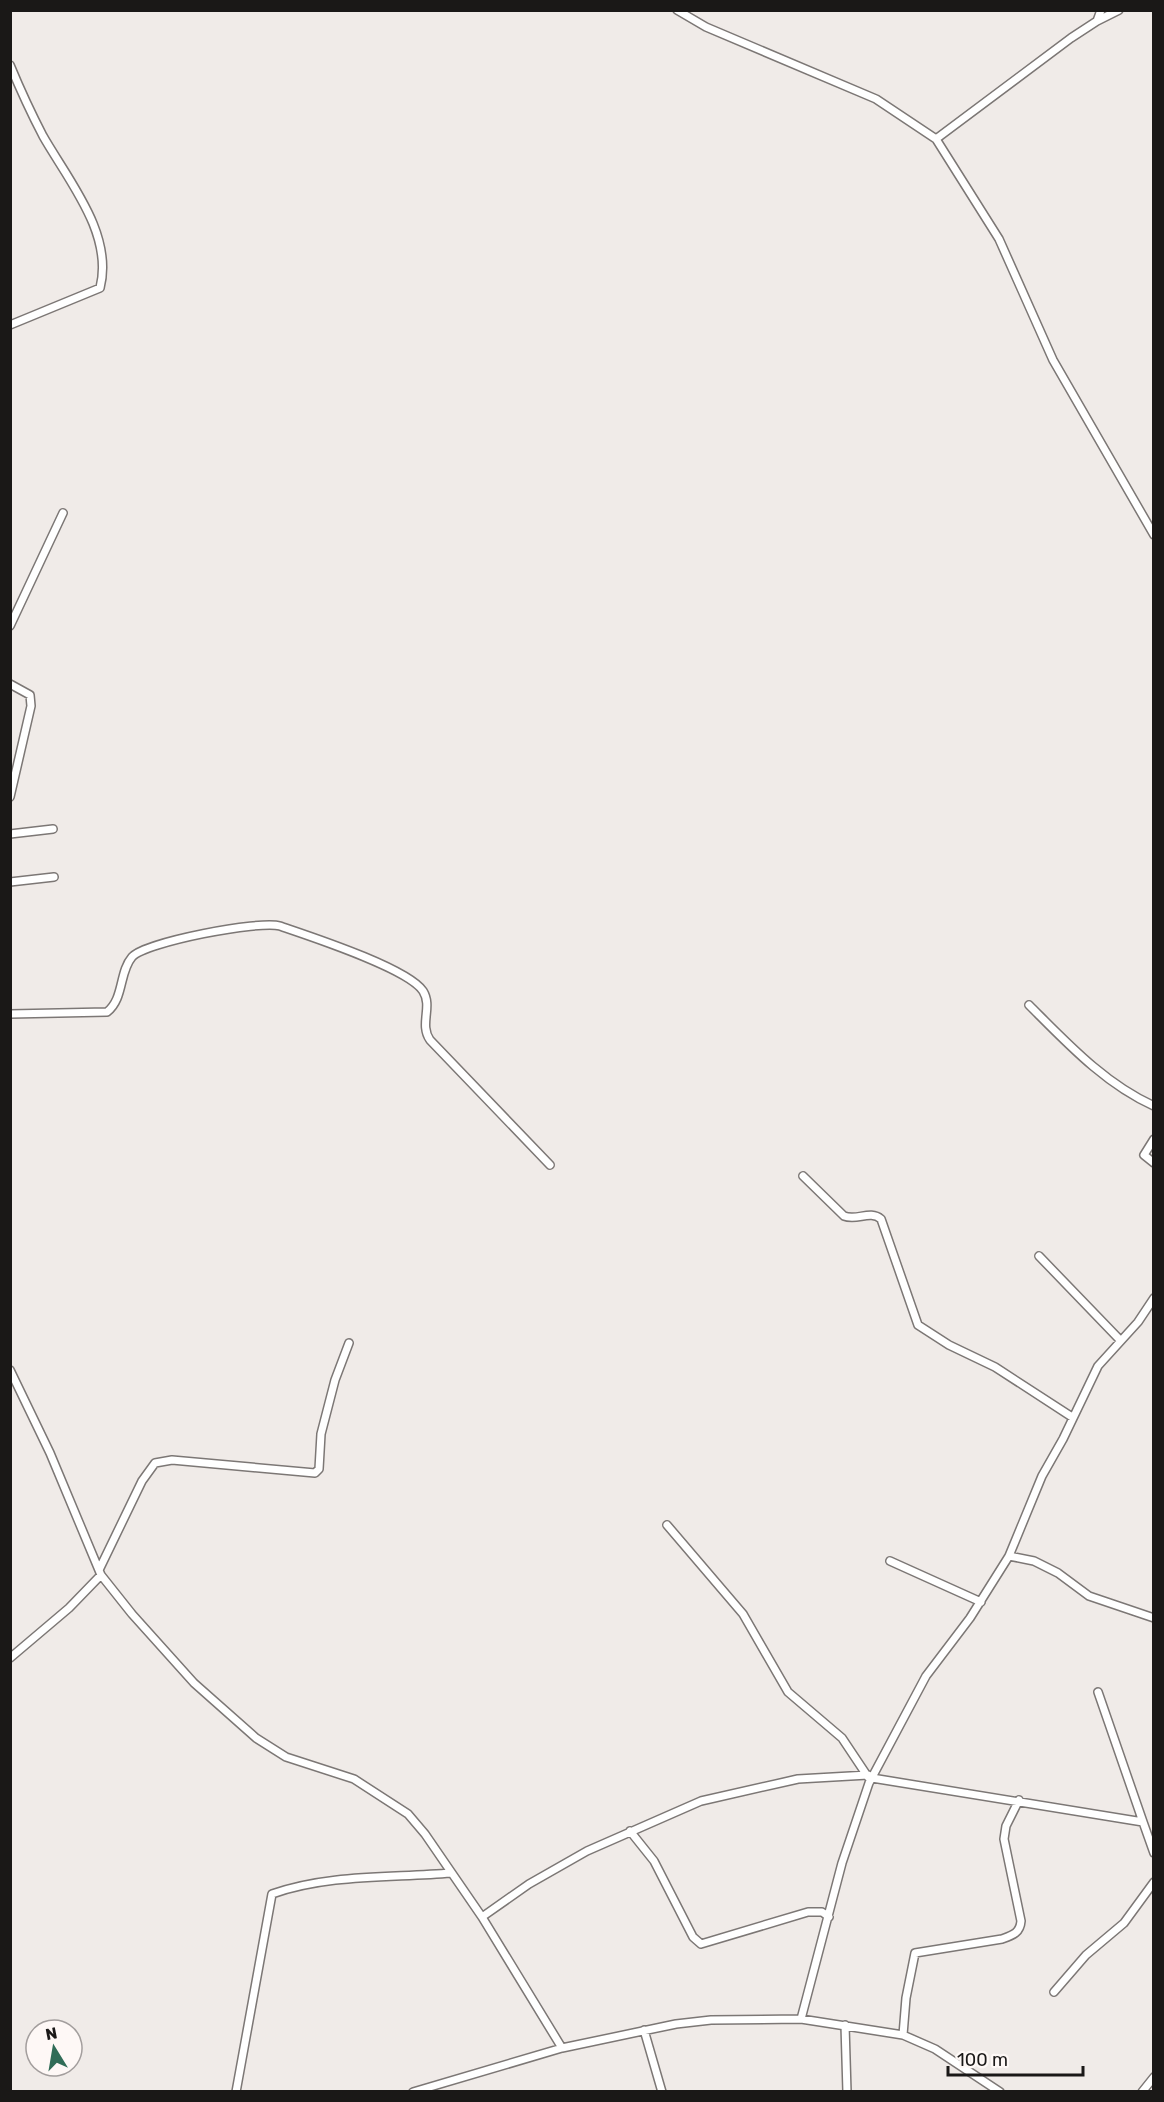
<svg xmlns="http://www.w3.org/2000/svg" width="1164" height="2102" viewBox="0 0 1164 2102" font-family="Rubik,sans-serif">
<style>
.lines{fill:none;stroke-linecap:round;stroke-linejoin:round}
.street-casing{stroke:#7c7775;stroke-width:10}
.street{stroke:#fff;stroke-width:7}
</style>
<rect width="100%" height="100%" fill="#f0ebe8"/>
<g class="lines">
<!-- street casing -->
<g class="street-casing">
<path id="street" d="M677 10 706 27 876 99 936 139
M1101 10 1097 21 1071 38 936 139 999 239 1053 360 1154 535
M1097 21 1119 10
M10 65C20 89 31 113 43 136 68 180 114 234 100 288L10 325
M10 626 63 513
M10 684 30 695 31 706 10 797
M10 834 53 829
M10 882 54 877
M1029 1005C1067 1043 1105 1084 1154 1106
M10 1014 107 1012C124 999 119 972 132 957 145 942 260 920 280 926 309 936 408 968 423 991 433 1007 419 1024 430 1040L550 1165
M1154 1139 1144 1155 1154 1163
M803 1176 844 1216C857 1221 870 1210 881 1219L918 1325 949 1345 995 1367 1072 1417
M1039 1256 1120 1340
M10 1370 50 1453 101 1575 132 1614 194 1683 256 1738 286 1757 354 1779 408 1814 425 1834 482 1917 562 2048 676 2024 711 2020 801 2019 903 2035 935 2049 1000 2092
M667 1525 743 1614 788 1692 842 1738 868 1777
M1009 1556 1034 1561 1058 1573 1089 1596 1154 1618
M890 1561 981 1602
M99 1570 142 1481 155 1463 172 1460 315 1473 319 1469 321 1434 335 1380 349 1343
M10 1658 69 1608 101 1575
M1098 1692 1143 1822
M872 1778 1143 1822 1154 1853
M630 1831 654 1861 693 1937 701 1944 808 1912H822L829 1917
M482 1917 529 1884 587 1851 701 1801 798 1779 868 1775
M1054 1992 1086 1955 1124 1923 1154 1882
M801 2019 842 1863 869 1783 926 1676 970 1618 1009 1556 1042 1476 1063 1439 1098 1366 1138 1322 1154 1298
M845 2025 847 2092
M644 2030 662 2092
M903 2035 906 1998 915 1953 1002 1939C1013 1935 1020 1933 1021 1921L1004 1839 1006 1826 1019 1800
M236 2092 272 1894C328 1874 391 1878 451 1873
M413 2092 562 2048
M1142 2092 1154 2077"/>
</g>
<!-- street -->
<use href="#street" class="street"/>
</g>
<!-- border -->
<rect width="1164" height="2102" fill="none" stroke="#1a1817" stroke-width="24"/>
<!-- north arrow -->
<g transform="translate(54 2048) rotate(349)"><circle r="28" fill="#fef8f6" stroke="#a39e9d" stroke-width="1.5"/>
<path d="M0-4.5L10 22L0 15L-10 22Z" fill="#306c57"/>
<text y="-9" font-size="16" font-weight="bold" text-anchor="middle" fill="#1a1817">N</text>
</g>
<!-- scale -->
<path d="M948 2066v9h135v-9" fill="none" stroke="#1a1817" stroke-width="3"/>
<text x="957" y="2066" font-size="18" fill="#1a1817" stroke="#fef8f6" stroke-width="4.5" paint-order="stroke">100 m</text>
</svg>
